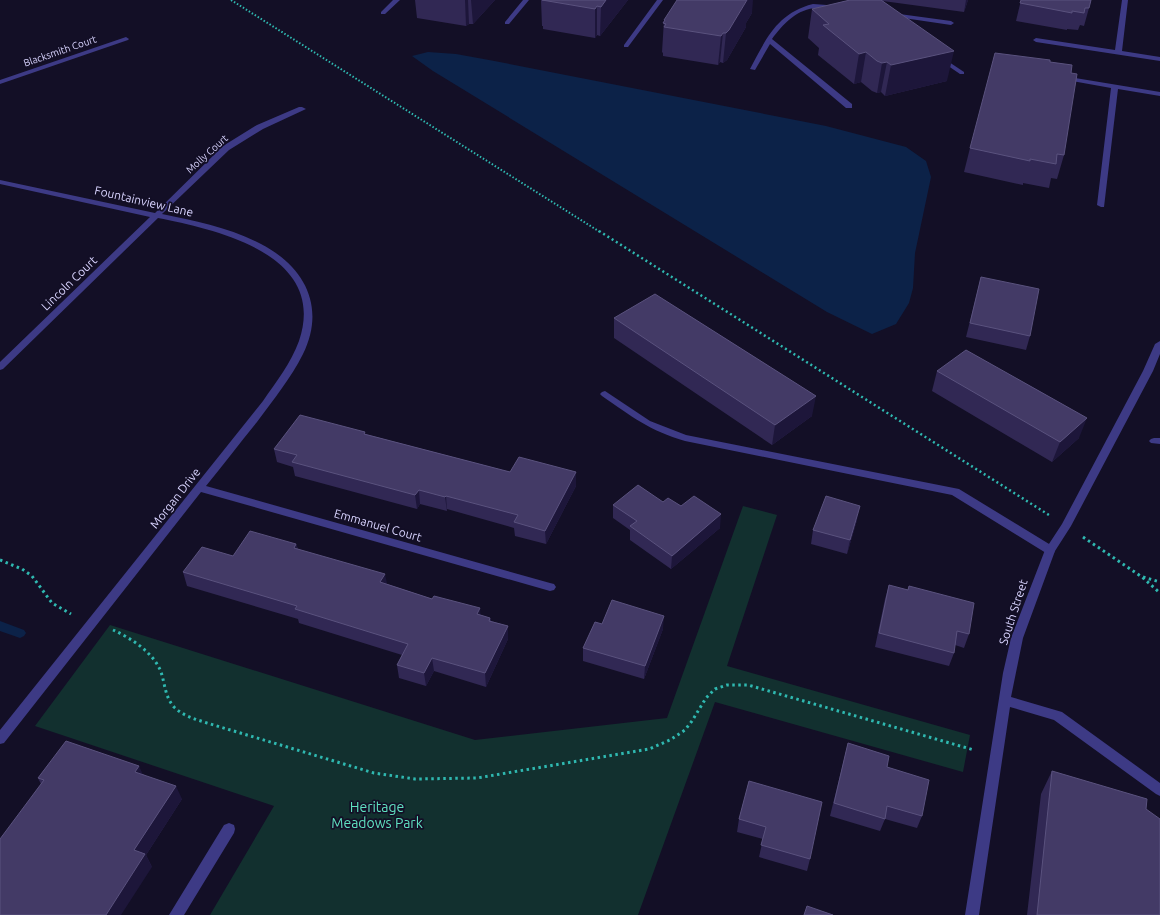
<svg xmlns="http://www.w3.org/2000/svg" width="1160" height="915" viewBox="0 0 1160 915" font-family="Ubuntu,sans-serif">
<style>
.green{fill:#12302f}
.water{fill:#0c2248}
.lines{fill:none;stroke-linecap:round;stroke-linejoin:round}
.stream{fill:#0c2248;fill-rule:evenodd}
.path-far2{stroke:#2fb8b0;stroke-width:2;stroke-dasharray:1.5 2;stroke-linecap:butt}
.path-far1{stroke:#2fb8b0;stroke-width:2.5;stroke-dasharray:2 3;stroke-linecap:butt}
.path{stroke:#2fb8b0;stroke-width:3;stroke-dasharray:2.5 3.5;stroke-linecap:butt}
.service{fill:#3d3a85;fill-rule:evenodd}
.minor{fill:#3d3a85;fill-rule:evenodd}
.wall{fill:#312854}
.shaded-wall{fill:#1d163a}
.building{fill:#433a66;stroke:#5a527e}
.labels{text-anchor:middle;dominant-baseline:central;stroke-width:3.5;stroke-linejoin:round;paint-order:stroke}
.far-street-label{font-size:10px;fill:#d9d4ff;stroke:#130f26}
.street-label{font-size:12px;fill:#d9d4ff;stroke:#130f26}
.near-park-label{font-size:14px;fill:#5fe0c0;stroke:#130f26}
</style>
<rect width="100%" height="100%" fill="#130f26"/>
<!-- green -->
<path class="green" d="M743 506 777 515 727 666 970 735 963 772 715 702 638 915H210L274 806 35 726 110 625 475 740 667 718Z"/>
<!-- water -->
<path class="water" d="M428 52 456 54 489 60 826 126 906 147 926 161 931 177 915 253 913 288 909 303 896 324 872 334 827 312 433 71 412 56Z"/>
<g class="lines">
<!-- stream -->
<path class="stream" d="M0 621 24 630 26 633 24 636 20 638 0 631Z"/>
<!-- path-far2 -->
<path class="path-far2" d="M231 0 600 232"/>
<!-- path-far1 -->
<path class="path-far1" d="M599 231 1049 515"/>
<!-- path -->
<path class="path" d="M1083 537 1142 577 1160 593
M0 560 22 569 32 576 52 603 71 614
M1143 577 1160 582
M113 630C131 638 154 653 161 672 165 684 165 697 174 707 183 716 195 719 207 723L374 773 415 779 477 778 649 749 670 740 685 730 692 721 706 698 715 689 727 685H748L974 750"/>
<!-- service -->
<path class="service" d="M393 0H400L385 14H381V12Z
M523 0H529L509 24H505V22Z
M657 0H663L628 47H624V45Z
M1122 0H1128L1122 51 1160 57V61L1036 42 1033 40 1036 38 1115 50Z
M813 4 827 5 835 8C830 11 823 8 817 8 798 8 782 25 772 39L852 104V108H846L770 44 755 70 750 69C766 39 777 13 813 4Z
M892 13 951 21 954 23 951 25 890 16V14Z
M940 56 964 72V74H960L938 59V57Z
M1063 76 1160 92V96L1118 89 1104 207H1101L1097 205 1111 88 1061 79V77Z
M605 391 650 421 686 435 959 489 1054 547 1055 550 1054 553H1046L952 495 685 441C650 431 631 416 602 396L600 394 602 392Z
M229 823 234 825 235 829 234 833 184 915H169L224 825Z"/>
<!-- minor -->
<path class="minor" d="M126 37 129 39 128 40 0 84V80Z
M299 107H302L306 109 263 129 229 150 162 214C195 221 231 228 261 244 305 267 326 307 303 354 291 378 273 400 257 422 240 443 223 465 206 486L550 583 554 584 556 587 554 590 550 591 201 492 4 743 0 744V730L263 401C276 382 291 363 299 341 328 255 219 230 158 218L3 369 0 370V362L150 217 0 184V180L155 213 223 146 257 125Z
M1160 341V354L1153 371 1071 526 1055 551 1023 638 1011 697 1062 712 1160 783V796L1156 794 1054 720 1010 707 979 915H965L1003 673 1011 638 1045 550 1062 524 1143 371 1155 344Z
M1154 438H1160V444L1151 443 1149 441 1151 439Z"/>
</g>
<!-- wall -->
<path class="wall" d="M415 0H495L473 24H469L466 26 417 18Z
M541 0H628L600 36 597 35 595 38 543 29V26H542Z
M850 0H968L964 12 883 1 947 81 885 96 881 92 877 93 872 91 861 82 854 84 818 55 819 48 808 38 812 9Z
M1021 0 1089 8 1084 26 1080 25 1078 30 1067 29V30L1016 21Z
M752 13 746 23V27L727 60 723 63 720 62 718 65 663 56V53L662 52 664 20Z
M1050 62 1071 73 1064 155 1057 179 1051 178 1049 188 1023 183V185L964 172 970 148Z
M981 277 1030 336 1026 350 966 337Z
M614 318 812 416 772 445 614 338Z
M937 371 1079 438 1052 462 932 391Z
M365 432V434L510 472 576 486 546 544 515 536 514 528 447 509V511L420 504 417 509 295 476 293 467 277 462 274 449Z
M663 502 681 506 720 528 671 569 630 540V530L613 518V505Z
M857 520 847 554 811 544 813 530Z
M296 544 298 549 387 584 490 618 491 621 508 626V639L486 687 434 671 426 686 399 678 397 665 402 655 299 623 298 619 187 586 183 572Z
M889 585 969 634 964 648 955 645 954 653 949 666 875 647 885 599Z
M602 624 663 629 644 679 583 661V648Z
M848 743 887 767 922 816 917 828 885 819 880 831 830 816Z
M1052 771 1146 809 1160 915H1027L1041 794Z
M143 774 182 799 146 855 152 867 41 784 38 778Z
M749 781 810 859 807 871 759 857 763 839 737 832 739 819Z"/>
<!-- shaded-wall -->
<path class="shaded-wall" d="M465 0H468L469 24 466 26Z
M471 0H495L473 24Z
M606 0H628L600 36 601 7Z
M747 0H753L752 13 746 23V27L727 60 723 63 726 33Z
M966 0H968L964 12Z
M597 6V35L595 38V9Z
M723 33 720 62 718 65 721 36Z
M954 51 947 81 885 96 891 65Z
M866 52 861 82 854 84 859 54Z
M887 62 881 92 877 93 882 63Z
M816 396 812 416 772 445 775 425Z
M1087 418 1079 438 1052 462 1060 442Z
M576 472V486L546 544 545 531Z
M419 490 420 504 417 509 415 495Z
M446 496 447 509V511L445 497Z
M860 506 857 520 847 554 850 540Z
M721 514 720 528 671 569 672 556Z
M296 544 300 558 294 548Z
M385 574 388 588 380 582Z
M480 608 481 622 477 614Z
M664 616 663 629 644 679 645 666Z
M508 626V639L486 687 485 673Z
M432 658 434 671 426 686 424 673Z
M139 766 145 779 135 772Z
M176 786 182 799 146 855 152 867 121 915H106L134 850Z"/>
<!-- building -->
<path class="building" d="M542 0H606L601 7 597 6 595 9Z
M677 0H747L729 30 726 33H723L721 36 664 27 666 24 663 23 665 20H664Z
M850 0H881L954 51 891 65 887 62 882 63 877 61 866 52 859 54 823 25 829 24 812 9Z
M1021 0H1091L1089 8H1085L1084 13 1072 11V13L1020 3Z
M995 53 1050 60V62L1072 65 1071 73 1077 74 1064 155 1057 154 1056 164 1030 159V161L970 148Z
M981 277 1039 289 1030 336 970 323Z
M655 294 816 396 775 425 614 318Z
M966 350 1087 418 1060 442 937 371Z
M300 415 365 432 364 434 510 472 519 457 576 472 545 531 514 522 518 515 446 496 445 497 419 490 415 495 292 462 297 455 274 449Z
M638 485 663 502 668 498 681 506 694 496 721 514 672 556 630 526 637 521 613 505Z
M826 496 860 506 850 540 813 530Z
M250 531 296 544 294 548 385 574 380 582 432 599 434 596 480 608 477 614 490 618 489 621 508 626 485 673 432 658 424 673 397 665 408 644 295 609 297 606 183 572 202 547 233 556Z
M889 585 908 590 909 586 974 603 969 634 957 631 954 653 879 633Z
M612 600 664 616 645 666 583 648 595 622 602 624Z
M66 741 139 766 135 772 176 786 134 850 145 854 106 915H0V839L44 780 38 778Z
M848 743 889 756 887 767 929 780 922 816 887 806 885 819 834 803Z
M1052 771 1147 799 1146 809 1160 819V915H1037Z
M749 781 822 802 810 859 761 845 766 827 739 819Z
M807 906 833 915H804Z"/>
<g class="labels">
<!-- far-street labels -->
<g class="far-street-label">
<text transform="translate(60 51) rotate(-19)">Blacksmith Court</text>
<text transform="translate(207 154) rotate(-42)">Molly Court</text>
</g>
<!-- street labels -->
<g class="street-label">
<text transform="translate(144 201) rotate(13)">Fountainview Lane</text>
<text transform="translate(69 283) rotate(-44)">Lincoln Court</text>
<text transform="translate(175 498) rotate(-52)">Morgan Drive</text>
<text transform="translate(378 525) rotate(16)">Emmanuel Court</text>
<text transform="translate(1013 612) rotate(-72)">South Street</text>
</g>
<!-- near-park labels -->
<g class="near-park-label">
<text x="377" y="807">Heritage<tspan x="377" dy="16">Meadows Park</tspan></text>
</g>
</g>
</svg>
